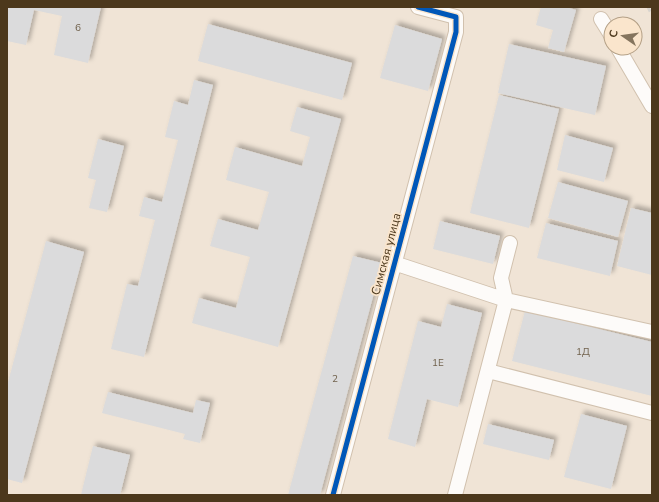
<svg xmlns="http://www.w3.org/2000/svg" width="659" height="502" viewBox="0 0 659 502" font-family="'Nunito Sans',sans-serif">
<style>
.building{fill:#dbdbdc;filter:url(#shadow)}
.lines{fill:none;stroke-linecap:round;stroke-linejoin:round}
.minor-casing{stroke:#d1c1ae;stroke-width:16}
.minor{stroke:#fdfbf9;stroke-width:14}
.rail{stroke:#d8d4ce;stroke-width:3;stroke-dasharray:5 5;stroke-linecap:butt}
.cycleway-casing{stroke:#fae5cc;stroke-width:8}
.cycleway{stroke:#0057b8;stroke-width:5}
.labels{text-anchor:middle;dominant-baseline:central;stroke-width:3.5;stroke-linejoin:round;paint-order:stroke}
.number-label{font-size:10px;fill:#70614c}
.street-label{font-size:12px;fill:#4c381c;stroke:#fae5cc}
</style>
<defs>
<filter id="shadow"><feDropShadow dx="3.5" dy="-3.5" stdDeviation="2" flood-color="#0004"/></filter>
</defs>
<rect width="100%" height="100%" fill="#f0e4d6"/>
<!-- building -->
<path class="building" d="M7 7H101L88 63 54 55 62 16 34 10 26 45 7 41Z
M541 7H566L576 10 564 52 548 48 553 30 536 25Z
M208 24 352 63 342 100 198 61Z
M395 25 442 39 428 91 380 78Z
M509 44 606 66 595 115 498 93Z
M194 80 213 85 144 357 111 349 127 284 138 286 155 220 139 216 144 197 162 202 178 140 165 137 174 101 188 105Z
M499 95 559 109 529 228 470 213Z
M297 107 341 119 278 347 192 323 199 298 236 308 250 257 210 246 218 219 258 230 269 192 226 180 235 147 302 166 310 137 290 131Z
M565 135 613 148 604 182 557 170Z
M98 139 124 146 107 212 89 208 96 180 88 178Z
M558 182 628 201 618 237 548 218Z
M631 208 652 213V275L617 266Z
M440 221 500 236 493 264 433 249Z
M546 223 618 241 610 276 537 258Z
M46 241 84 252 22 483 7 479V386Z
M353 256 382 263 320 495H288Z
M447 304 482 313 458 407 427 399 415 447 388 439 418 321 441 327Z
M525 311 652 342V396L512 361Z
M108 392 193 413 196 400 210 403 200 443 183 439 185 434 102 413Z
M581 414 627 426 611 489 564 477Z
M488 424 554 440 549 460 483 444Z
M93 446 130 455 120 495H81Z"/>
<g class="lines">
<!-- minor casing -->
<g class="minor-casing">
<path id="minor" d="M601 19 611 35
M618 48 652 106
M394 263 506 300 652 332
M488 371 652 413
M333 495 456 32V17L418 7
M455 495 506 300 501 278 510 243"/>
</g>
<!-- minor -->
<use href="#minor" class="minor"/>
<!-- rail -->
<path class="rail" d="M648 7 652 15"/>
<!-- cycleway casing -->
<g class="cycleway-casing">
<path id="cycleway" d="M333 495 456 32V17L418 7"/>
</g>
<!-- cycleway -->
<use href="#cycleway" class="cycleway"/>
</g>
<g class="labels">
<!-- number labels -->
<g class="number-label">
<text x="78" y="28">6</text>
<text x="583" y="352">1Д</text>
<text x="438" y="363">1Е</text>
<text x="335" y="379">2</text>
</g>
<!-- street labels -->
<g class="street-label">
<text transform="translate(386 254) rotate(-75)">Симская улица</text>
</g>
</g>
<!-- border -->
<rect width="659" height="502" fill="none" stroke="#4c381c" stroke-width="16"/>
<!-- north arrow -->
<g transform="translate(623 36) rotate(283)"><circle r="19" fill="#fae5cc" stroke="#b4a086"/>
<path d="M0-3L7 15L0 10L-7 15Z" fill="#85745d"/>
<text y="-6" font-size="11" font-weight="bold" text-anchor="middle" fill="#4c381c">С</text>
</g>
</svg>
